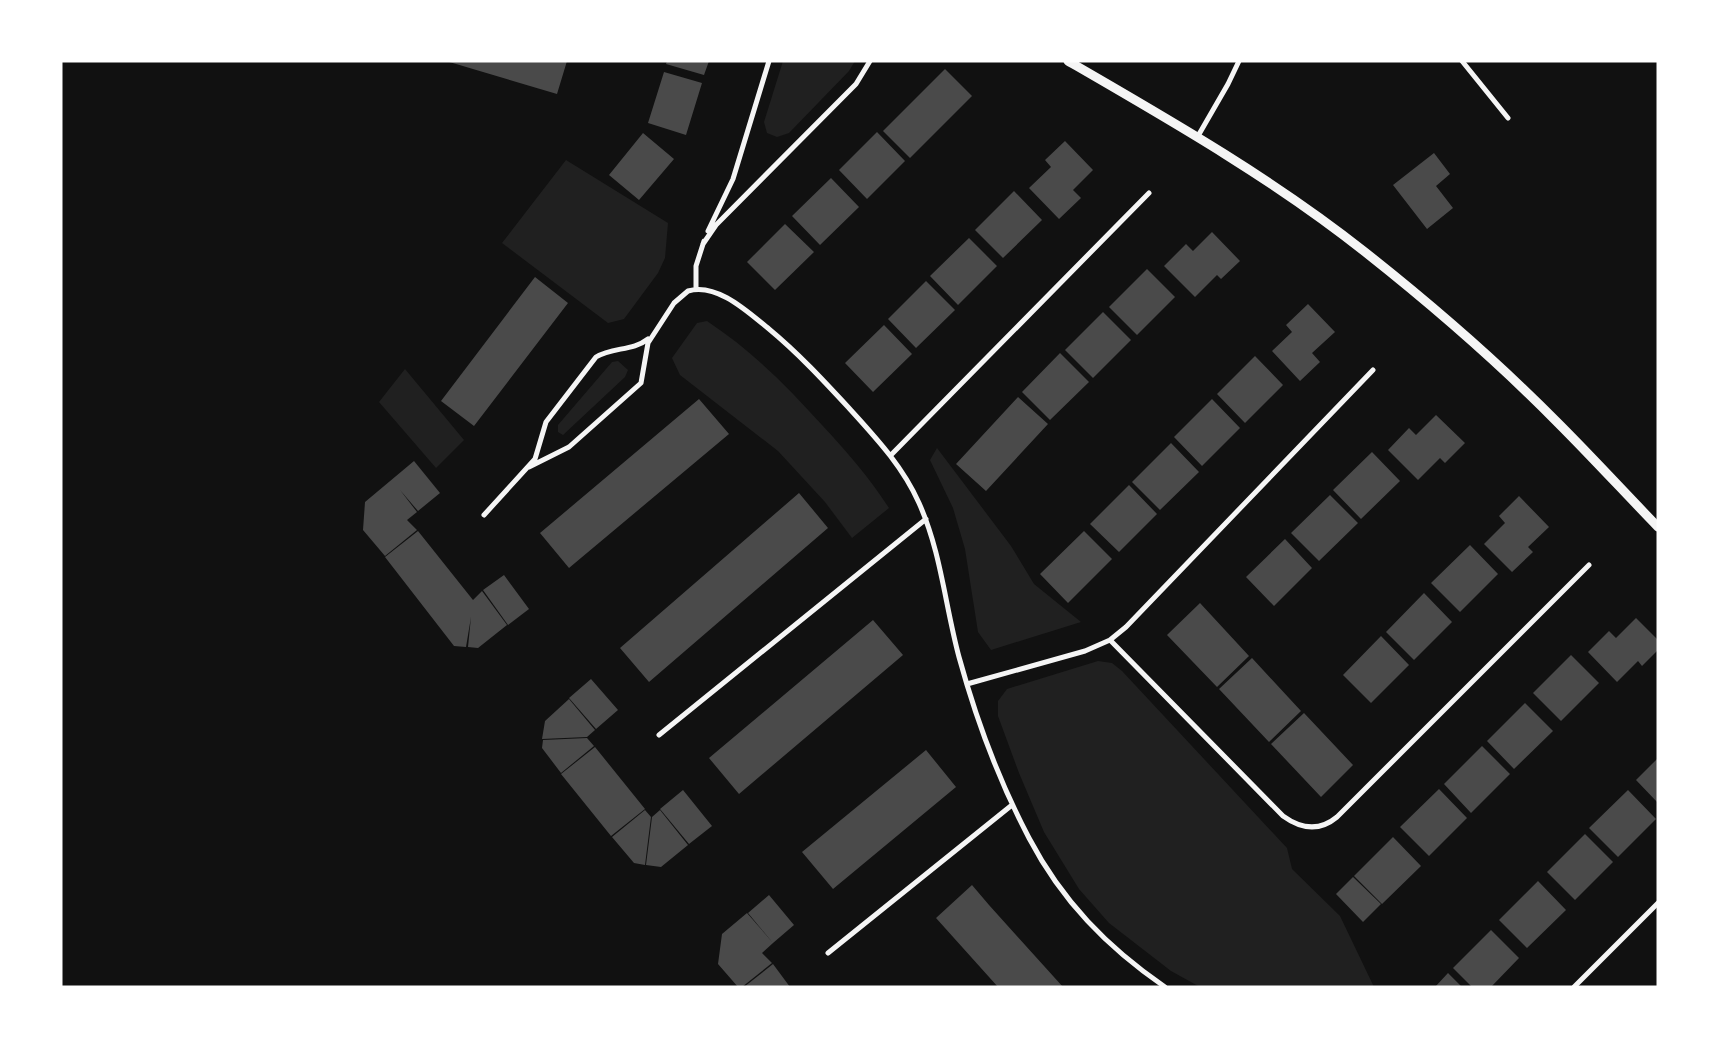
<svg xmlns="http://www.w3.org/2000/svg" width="1719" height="1048" viewBox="0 0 1719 1048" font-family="Lato,sans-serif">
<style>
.green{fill:#202020}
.building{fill:#4a4a4a}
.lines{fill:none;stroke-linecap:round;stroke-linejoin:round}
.minor{stroke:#f5f5f5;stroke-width:5}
.tertiary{stroke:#f5f5f5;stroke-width:9}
</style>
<rect width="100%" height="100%" fill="#111"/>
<!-- green -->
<path class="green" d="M783 61H855L849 71 789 133 777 137 767 133 764 122Z
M566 160 668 223 665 258 658 273 624 319 608 323 502 243Z
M707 321C752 351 786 385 822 425 847 452 869 477 889 508L852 538 825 502 778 451 680 375 672 358 697 323Z
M618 361 628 370 625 377 563 435 558 432V425L612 362Z
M405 369 464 440 436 468 379 402Z
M937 448 1011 546 1034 584 1081 622 991 650 978 632 965 549 953 508 930 460Z
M1098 661 1112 663 1122 671 1287 848 1292 869 1340 916 1374 987H1200L1171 971 1109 923 1079 889 1044 832 1019 773 998 716V701L1007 689Z"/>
<!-- building -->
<path class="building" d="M446 61H567L557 94Z
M667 61H709L704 75 666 64Z
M945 69 972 96 910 158 883 131Z
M664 72 702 83 686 135 648 123Z
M877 132 905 161 867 199 839 170Z
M643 133 674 159 639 200 609 175Z
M1065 141 1093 170 1073 190 1081 198 1059 219 1029 188 1051 167 1045 160Z
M1434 153 1450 174 1436 186 1453 208 1427 229 1393 185Z
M831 178 859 207 820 245 792 216Z
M1014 191 1042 220 1003 258 975 230Z
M785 224 814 252 775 290 747 262Z
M1212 232 1240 261 1221 279 1217 275 1195 297 1164 266 1186 244 1193 251Z
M969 238 997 266 958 305 930 276Z
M1147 269 1175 297 1137 335 1109 307Z
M535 277 568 303 474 426 441 401Z
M926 281 955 310 916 348 888 319Z
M1308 304 1335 332 1312 353 1320 362 1300 381 1272 351 1292 332 1286 325Z
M1103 312 1131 340 1093 378 1065 350Z
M884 325 912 354 873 392 845 363Z
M1060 353 1089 382 1050 420 1022 392Z
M1255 356 1283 385 1245 423 1217 394Z
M1018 397 1048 424 986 491 956 464Z
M699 399 729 434 569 568 540 533Z
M1212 399 1240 428 1202 466 1174 437Z
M1436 415 1465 443 1445 463 1440 458 1418 480 1388 450 1409 428 1416 435Z
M1171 443 1199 472 1160 510 1132 482Z
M1372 452 1400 481 1361 519 1333 490Z
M414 461 440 493 418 511 400 490 417 512 407 520 417 530 385 556 363 530 365 502Z
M1129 485 1157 514 1119 552 1090 524Z
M799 493 828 528 649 682 620 648Z
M1330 495 1358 523 1319 561 1291 533Z
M1519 496 1549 527 1528 547 1533 552 1512 572 1484 544 1505 523 1499 516Z
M418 531 473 600 482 591 507 625 478 648 468 647 471 617 466 647 454 646 385 557Z
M1084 531 1112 559 1068 603 1040 574Z
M1285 539 1312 568 1274 606 1246 577Z
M1470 545 1498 574 1460 612 1431 583Z
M504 575 529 609 508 625 483 590Z
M1424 593 1452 622 1414 660 1386 632Z
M1200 603 1249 656 1217 687 1167 635Z
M1636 618 1658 640V650L1642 666 1638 661 1617 682 1588 652 1609 631 1616 638Z
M873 620 903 655 739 794 709 758Z
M1381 636 1409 665 1371 703 1343 675Z
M1571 655 1599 683 1561 721 1533 693Z
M1252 658 1301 711 1269 742 1219 689Z
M591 679 618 710 596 729 569 698Z
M569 699 595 730 587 737 542 739 545 721Z
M1525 703 1553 731 1514 769 1487 741Z
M1304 713 1353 765 1321 797 1271 744Z
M587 738 594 746 561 773 542 748 543 740Z
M1482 746 1510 774 1471 813 1444 784Z
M595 747 645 809 611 836 561 774Z
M926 750 956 787 833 889 802 852Z
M1658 758V803L1636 780Z
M1439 789 1467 818 1429 856 1400 827Z
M683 790 712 826 689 844 660 809Z
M1628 790 1656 819 1618 857 1589 828Z
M645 810 651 817 645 865 634 863 612 837Z
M660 810 688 845 661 867 646 865 652 817Z
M1585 834 1613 862 1575 900 1547 872Z
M1393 837 1421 866 1382 904 1354 876Z
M1353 877 1381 904 1363 922 1336 894Z
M1538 881 1566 910 1527 948 1499 920Z
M972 885 989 905 1063 987H998L936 918Z
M769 895 794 925 773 943 748 913Z
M747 913 773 943 762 953 772 963 742 987H738L718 964 722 934Z
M1491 930 1519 958 1491 987H1472L1453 968Z
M773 964 790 987H744Z
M1448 973 1462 987H1435Z"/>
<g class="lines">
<!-- minor -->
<path class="minor" d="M1462 61 1508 118
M1198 136 1228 84 1239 61
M708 231 733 179 769 61
M703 244 716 225 856 84 870 61
M696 289V266L704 241
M891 455 1149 193
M529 467 569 447 641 383 648 343 674 303 688 291C717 282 749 313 769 329 798 353 823 380 848 407 875 437 902 465 919 503 941 552 945 605 959 657 976 719 999 781 1029 838 1062 901 1107 947 1165 987
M484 515 535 459 546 422 596 357C612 347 633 351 648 339
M1110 640 1126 627 1373 370
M967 684 1085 651 1110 640 1283 816C1301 829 1319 832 1337 817L1589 565
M659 735 926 519
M828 953 1012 805
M1574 987 1658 903"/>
<!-- tertiary -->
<path class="tertiary" d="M1068 61C1170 120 1273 179 1365 252 1432 305 1498 362 1558 423 1592 457 1625 493 1658 527"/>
</g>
<!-- border -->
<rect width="1719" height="1048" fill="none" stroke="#ffffff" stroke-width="125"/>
</svg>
